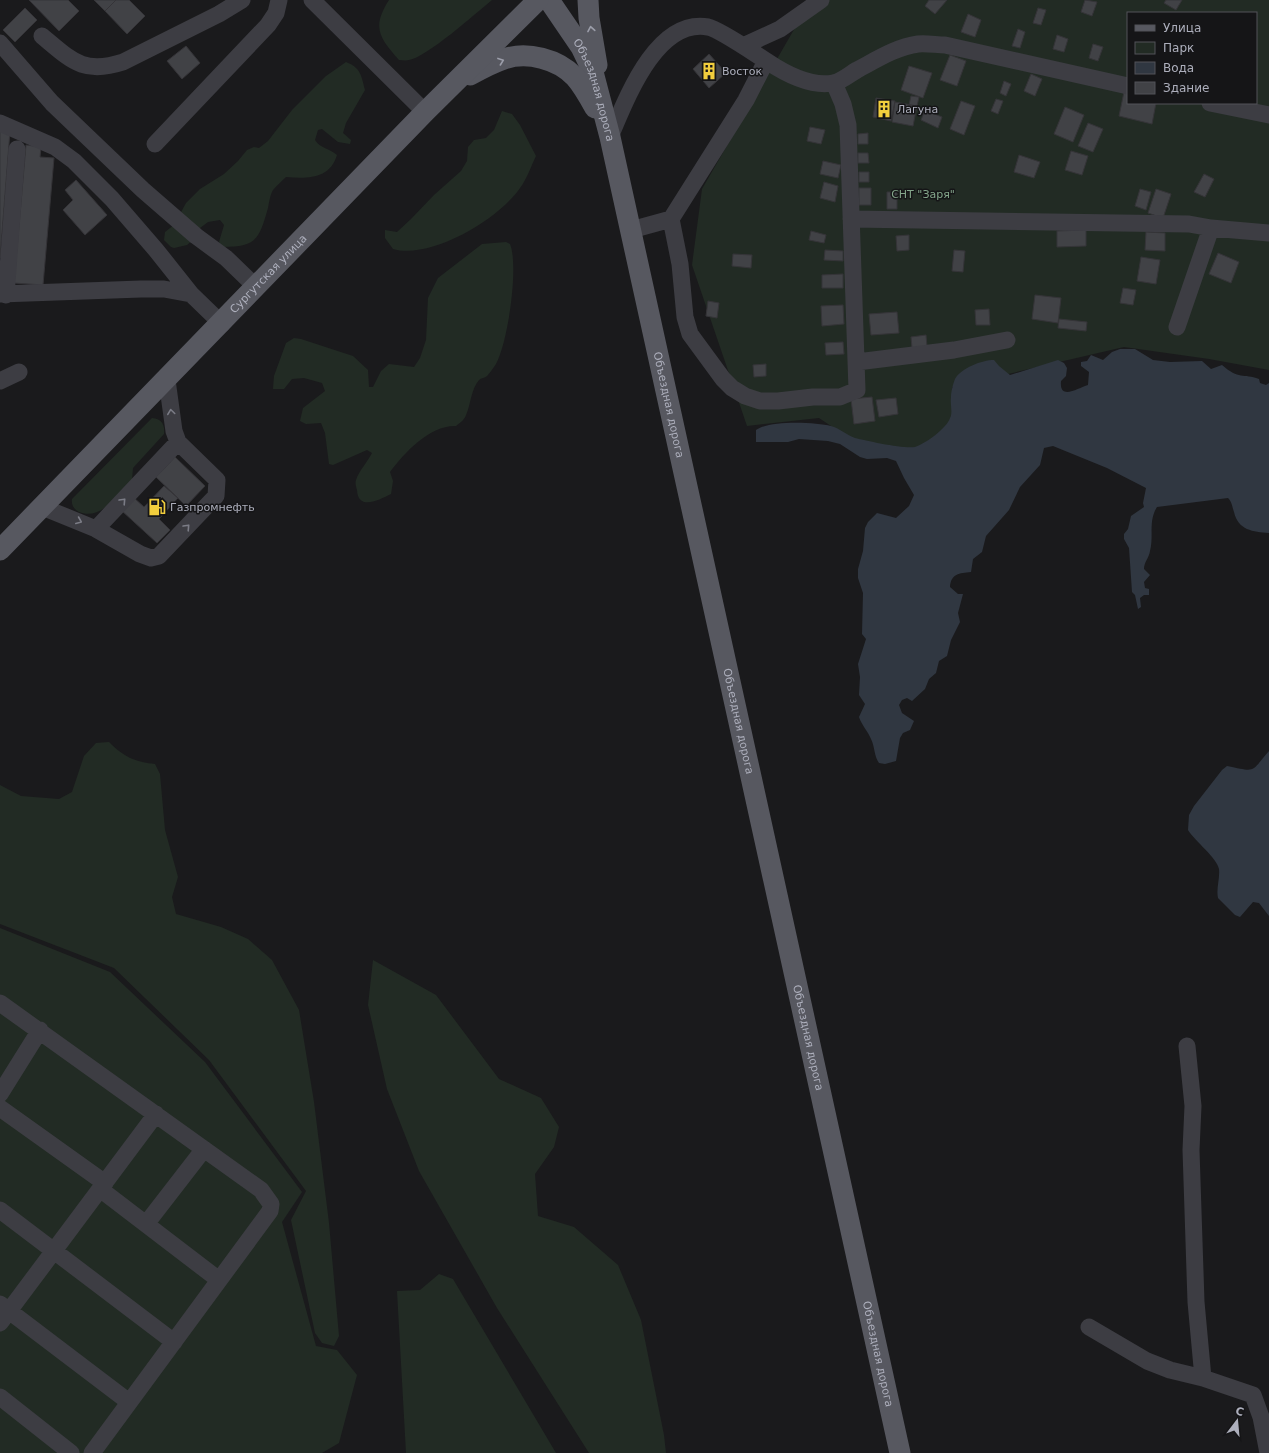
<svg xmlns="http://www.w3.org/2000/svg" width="1269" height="1453" viewBox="0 0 1269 1453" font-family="'DejaVu Sans',sans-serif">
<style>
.green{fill:#222b24;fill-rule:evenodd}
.water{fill:#303741}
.building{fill:#414246;stroke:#353438}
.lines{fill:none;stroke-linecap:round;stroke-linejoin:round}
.minor{stroke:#3d3d43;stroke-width:17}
.major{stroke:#575860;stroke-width:21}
.oneway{stroke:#9c9eaa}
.oneway2{stroke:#7b7c86}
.labels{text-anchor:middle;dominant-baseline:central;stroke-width:3;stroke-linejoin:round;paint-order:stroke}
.poi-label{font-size:11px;fill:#adafbc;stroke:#151517;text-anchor:start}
.street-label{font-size:11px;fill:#adafbc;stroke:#151517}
.park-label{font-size:11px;fill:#84a68b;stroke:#151517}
</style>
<rect width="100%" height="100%" fill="#1a1a1c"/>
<!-- green -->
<path class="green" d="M389 0H492C475 14 427 57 409 60 406 61 402 60 399 60 380 38 371 28 389 0Z
M811 0H1269V370L1209 359 1124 347 952 387 956 427 916 458 870 452 819 418 747 426 692 265 702 189ZM1128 13H1256V103H1128Z
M346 62C361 68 361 75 365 90L346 123 343 133 351 140 350 144 338 142 322 129 318 130 315 140C321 149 329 148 337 155 330 179 307 179 286 177 282 181 277 185 273 190 270 195 269 203 268 208 259 240 256 247 222 247L219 242 224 225 220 220 208 222 200 228 194 239 187 245 174 248 171 247 164 240 165 232 174 225 186 203 200 189 224 174 238 161 247 150 254 147 259 148 268 141 292 110 326 76Z
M502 111 512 114 520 125 536 156C531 166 527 179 520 188 499 219 431 260 393 249L385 238V230L397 232 411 219 434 195 461 171 467 161 468 147 474 140 486 138 494 130Z
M506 242 510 244C519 266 508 342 496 364 494 367 490 373 487 376 485 378 481 378 479 380 471 389 471 404 466 415 465 419 460 423 456 426 430 425 405 452 390 472L393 481 391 494C379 500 358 511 357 490 356 487 355 483 356 480 359 471 368 461 372 453L367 450 333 465 329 464 325 433 321 423 306 424 300 421 303 408 325 391 322 383 304 378 292 379 284 389H273L274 376 286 343 294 338 301 339 353 356 368 370 369 387H373L381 371 389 364 414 367 420 358 426 340 428 298 438 278 482 244Z
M152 418C162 419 165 425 164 434L133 468 132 480C119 494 101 521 79 512 74 509 71 505 72 499Z
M109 742C124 757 135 762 155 764L160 774 165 830 178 877 172 897 176 914 221 927 248 939 272 960 299 1010 314 1102 329 1223 339 1336 334 1346 322 1343 315 1333 291 1220 306 1191 209 1060 114 968 0 924V785L21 796 59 799 72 792 84 756 96 743Z
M0 928 110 972 205 1062 302 1192 282 1222 316 1346 337 1350 357 1375 339 1443 322 1453H0Z
M373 960 436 995 499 1079 541 1098 559 1127 554 1147 535 1174 538 1216 574 1227 618 1265 641 1320 664 1435 666 1453H589L497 1308 419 1171 387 1089 368 1005Z
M439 1274 453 1279 556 1453H406L397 1291 420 1290Z"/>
<!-- water -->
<path class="water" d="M1120 349H1135L1153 360 1170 362 1202 361 1211 369 1222 365C1239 380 1243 373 1259 379L1260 383 1266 385 1269 383V533C1253 532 1238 530 1234 512 1232 506 1232 502 1228 498L1157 507C1148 521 1154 536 1150 551 1149 558 1144 562 1144 569L1150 575 1144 582 1145 588 1149 589V595H1144L1140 598 1141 607 1138 609 1135 595 1132 592 1129 548 1124 539V534L1128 529 1131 516 1144 507 1143 503 1146 488 1107 468 1053 446 1044 448 1040 465 1020 487 1009 510 986 536 982 552 973 559 971 572C959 573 951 574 950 587L958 594H963L958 613 960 622 951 640 947 656 939 661 936 673 929 679 925 689 912 701 907 698 902 700 899 705 902 713 914 721 910 730 903 733 900 738 896 761 885 764 879 763C874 756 875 747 871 739 868 731 862 726 859 717L865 704 859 695 860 677 858 664 866 639 862 634 863 593 858 578V569L863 551 865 528 868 522 877 513 896 518 909 506 914 495 904 478 896 461 887 458 867 459 860 457 840 444 828 441 799 439 788 442H756V430C769 420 815 422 831 426 839 428 847 435 855 438 867 441 904 449 915 447 925 444 947 428 950 418 953 413 950 404 951 397 951 392 953 384 955 379 961 368 982 360 994 360L999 366 1010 375 1058 360 1064 363 1067 368 1066 376 1061 381C1059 401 1078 388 1088 385L1089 372 1081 366V362L1087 361 1091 355 1103 360 1112 352Z
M1269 751V916L1259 903 1253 902 1240 917 1235 915 1218 898C1216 889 1220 879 1219 869 1217 858 1195 841 1188 830L1189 815 1194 806 1222 770 1227 766C1257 772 1250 773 1269 751Z"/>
<!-- building -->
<path class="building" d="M29 0H68L79 11 59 31Z
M94 0H116L105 11Z
M116 0H129L145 16 127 34 105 11Z
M929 0H947L935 14 925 6Z
M1085 0 1097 2 1092 16 1081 12Z
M1166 0H1182L1176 10 1164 3Z
M25 8 37 20 15 42 3 30Z
M1038 8 1046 10 1041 25 1033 23Z
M968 14 981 20 975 37 961 32Z
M1018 29 1025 32 1020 48 1012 46Z
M1057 35 1068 39 1064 52 1053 49Z
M1093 44 1103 47 1098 61 1089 58Z
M186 46 200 63 182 79 167 61Z
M709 54 726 73 709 88 693 69Z
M950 55 966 61 957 86 940 80Z
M909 66 932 73 923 98 901 90Z
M1031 74 1042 79 1035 96 1024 91Z
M1004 81 1011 84 1006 96 1000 93Z
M1124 92 1128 93V103H1156L1152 124 1119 116Z
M911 96 919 97 917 106 909 105Z
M876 98 895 101 891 121 873 117Z
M996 99 1003 101 998 114 991 111Z
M961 101 975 106 964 135 950 129Z
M895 102 917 106 913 126 892 122Z
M1065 107 1084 115 1073 142 1054 134Z
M925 110 942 117 938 128 921 120Z
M1088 123 1103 129 1093 152 1078 146Z
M810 127 825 130 821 144 807 141Z
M0 131H10L0 258Z
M868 133V144H858V134Z
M26 145 41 147 40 157 54 158 43 285 14 283Z
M1071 151 1088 156 1082 175 1065 170Z
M858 153H868L869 163H858Z
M1019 155 1040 162 1034 178 1014 172Z
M823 161 841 165 838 178 820 174Z
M859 172H869V182H859Z
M1204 174 1214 179 1205 197 1194 192Z
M76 180 107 215 85 235 63 210 73 200 65 190Z
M824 182 838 186 835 202 820 198Z
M859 188H871V205H859Z
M1140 189 1151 192 1146 210 1135 206Z
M1156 189 1171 194 1163 218 1148 213Z
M887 192H897V209H887Z
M1086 230V246L1057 247V231Z
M811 231 826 235 824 243 809 240Z
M1146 232 1165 233V251L1145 250Z
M909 235V250L897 251 896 236Z
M825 250 843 251V261L824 260Z
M954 250 965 251 963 272 952 271Z
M1218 253 1239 262 1231 283 1209 274Z
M733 254 752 255 751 268 732 266Z
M1141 257 1160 260 1156 284 1137 281Z
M843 274V288H822V275Z
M1123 288 1136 290 1133 305 1120 303Z
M1035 295 1061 298 1058 323 1032 319Z
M708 301 719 303 717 318 706 316Z
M843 305 844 324 822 326 821 306Z
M989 309 990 325H976L975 310Z
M897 312 899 333 871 335 869 314Z
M1059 319 1087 322 1086 331 1058 328Z
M926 335 927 347 912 348 911 337Z
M843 342 844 354 826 355 825 343Z
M766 364V376L754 377 753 365Z
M872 397 875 421 854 424 851 399Z
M896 398 898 414 879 417 876 400Z
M175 457 205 486 186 506 156 477Z
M164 486 178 498 159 519 170 530 157 543 121 510 133 497 144 507Z"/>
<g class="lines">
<!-- minor -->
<path class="minor" d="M312 0 425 112
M42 36C71 60 83 75 123 62L219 14 242 0
M0 43 52 103 143 190 196 236 226 258 256 287
M743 46 780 29 821 0
M1210 103 1269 115
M0 123 55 147 74 161 112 199 156 250 191 294 222 324
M610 137C626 100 656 18 708 27 721 30 755 54 768 62 786 74 810 87 833 83 841 82 850 74 857 70 876 60 896 47 918 44 926 43 937 45 945 45L1128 86
M155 144 268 25 276 13 279 0
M671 219 680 264 685 317 690 334 723 379 732 388 745 396 760 401H778L813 397H840L857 390 848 125 843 104 834 83
M851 219 1189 224 1211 228 1269 233
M631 230 671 219 746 100 766 61
M0 294 141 289H164L191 294
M6 295 17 149
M1177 327 1211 228
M857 362 954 350 1007 340
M0 381 19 372
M42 507 96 529 140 554 151 558 159 556 216 496 217 480 178 442 174 431 167 380
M96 529 178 442
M0 1003 261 1190 271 1204 270 1211 92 1453
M1187 1046 1193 1106 1191 1150 1196 1302 1203 1378 1253 1395 1261 1417 1268 1453
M0 1094 40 1030
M0 1108 105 1183
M100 1189 219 1280
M0 1210 174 1342
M146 1224 204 1149
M0 1304 129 1402
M0 1323 156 1114
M1089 1327 1147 1361 1170 1370 1203 1378
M0 1397 71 1453"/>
<!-- major -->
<g class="major">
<path id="s1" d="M549 0 581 47 593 72 610 137 900 1453"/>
<path d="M588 0 589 18 597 65"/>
<path d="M470 75C481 69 492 63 504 59 527 51 558 59 575 77 583 86 589 97 595 108"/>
<path id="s2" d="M0 550 425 112 538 0"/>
</g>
</g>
<!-- one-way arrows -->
<defs><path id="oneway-chevron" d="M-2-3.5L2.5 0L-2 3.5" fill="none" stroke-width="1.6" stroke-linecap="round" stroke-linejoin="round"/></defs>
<g class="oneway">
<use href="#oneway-chevron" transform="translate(591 29) rotate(-100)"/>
<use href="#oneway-chevron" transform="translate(501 61) rotate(-20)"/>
</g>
<g class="oneway2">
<use href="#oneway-chevron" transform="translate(171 412) rotate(-98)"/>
<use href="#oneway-chevron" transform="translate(123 501) rotate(-47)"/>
<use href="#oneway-chevron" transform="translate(79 521) rotate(23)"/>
<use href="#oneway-chevron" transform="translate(187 527) rotate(-47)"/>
</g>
<!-- icons -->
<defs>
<g id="building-bare" transform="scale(1.38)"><path d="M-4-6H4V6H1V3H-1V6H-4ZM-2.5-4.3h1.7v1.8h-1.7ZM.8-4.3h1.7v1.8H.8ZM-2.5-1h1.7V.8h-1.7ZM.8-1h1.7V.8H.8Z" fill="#f2ce3d" stroke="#151517" stroke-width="2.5" paint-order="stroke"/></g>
<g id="fuel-bare" transform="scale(1.38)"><path d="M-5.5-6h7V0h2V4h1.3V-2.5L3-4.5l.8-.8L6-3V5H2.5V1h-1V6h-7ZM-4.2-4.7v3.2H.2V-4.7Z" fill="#f2ce3d" stroke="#151517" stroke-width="2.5" paint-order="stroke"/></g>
</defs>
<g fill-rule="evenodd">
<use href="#building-bare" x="709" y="71"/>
<use href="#building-bare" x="884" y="109"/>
<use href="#fuel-bare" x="157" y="507"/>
</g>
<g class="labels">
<!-- poi labels -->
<g class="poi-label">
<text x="722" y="71">Восток</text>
<text x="897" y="109">Лагуна</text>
<text x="170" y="507">Газпромнефть</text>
</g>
<!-- street labels -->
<g class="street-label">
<text stroke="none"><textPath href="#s1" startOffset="102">Объездная дорога</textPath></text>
<text stroke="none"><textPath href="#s2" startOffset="385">Сургутская улица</textPath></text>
<text stroke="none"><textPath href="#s1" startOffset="426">Объездная дорога</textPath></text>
<text stroke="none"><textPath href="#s1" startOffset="750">Объездная дорога</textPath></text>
<text stroke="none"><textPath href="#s1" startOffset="1074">Объездная дорога</textPath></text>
<text stroke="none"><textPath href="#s1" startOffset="1398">Объездная дорога</textPath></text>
</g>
<!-- park labels -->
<g class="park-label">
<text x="923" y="194">СНТ "Заря"</text>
</g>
</g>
<!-- legend -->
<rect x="1127" y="12" width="130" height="92" fill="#151517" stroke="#525359"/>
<rect x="1135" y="25" width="20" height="6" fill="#575860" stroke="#525359"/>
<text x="1163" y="32" font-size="12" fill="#adafbc">Улица</text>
<rect x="1135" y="42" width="20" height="12" fill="#222b24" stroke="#525359"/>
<text x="1163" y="52" font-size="12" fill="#adafbc">Парк</text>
<rect x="1135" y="62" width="20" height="12" fill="#303741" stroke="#525359"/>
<text x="1163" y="72" font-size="12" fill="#adafbc">Вода</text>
<rect x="1135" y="82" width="20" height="12" fill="#414246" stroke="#525359"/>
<text x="1163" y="92" font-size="12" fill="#adafbc">Здание</text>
<!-- north arrow -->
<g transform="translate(1237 1421) rotate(16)" stroke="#151517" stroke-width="3" paint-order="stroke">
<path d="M0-3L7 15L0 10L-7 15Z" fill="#adafbc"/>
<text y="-6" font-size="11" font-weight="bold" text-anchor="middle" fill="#adafbc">С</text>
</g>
</svg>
